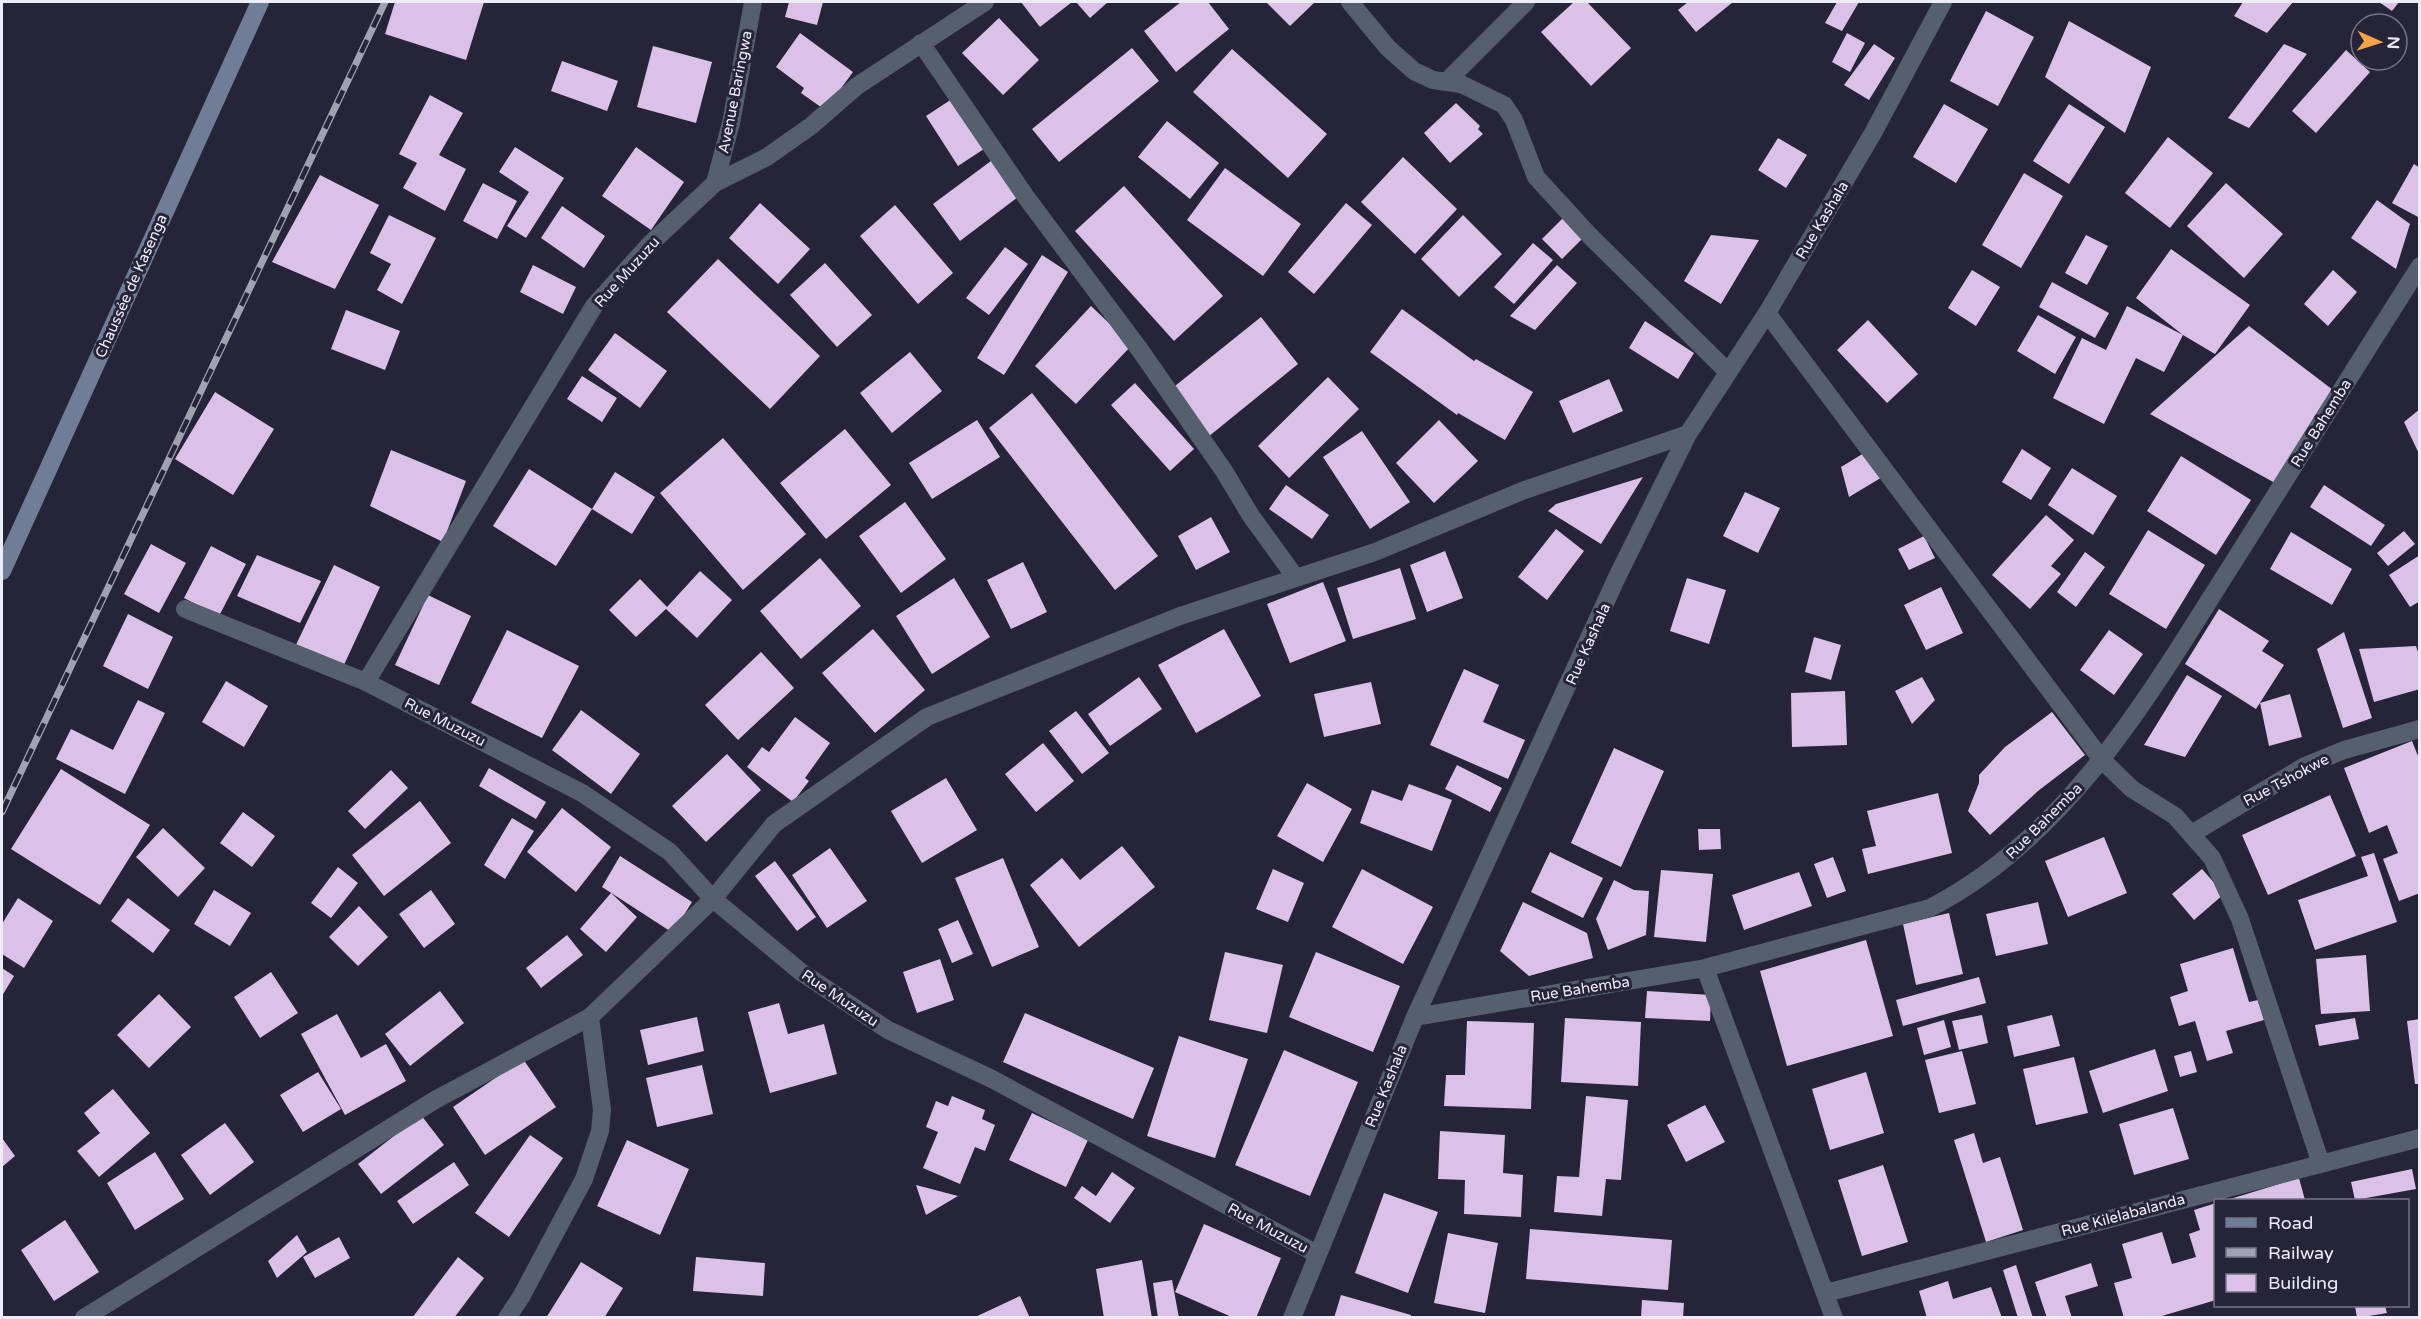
<svg xmlns="http://www.w3.org/2000/svg" width="2421" height="1319" viewBox="0 0 2421 1319" font-family="'Varela Round',sans-serif">
<style>
.building{fill:#dbc1e8}
.lines{fill:none;stroke-linecap:round;stroke-linejoin:round}
.street{stroke:#555f6e;stroke-width:18}
.secondary{stroke:#6f7e96;stroke-width:18}
.rail-casing{stroke:#a2a1b2;stroke-width:7}
.rail{stroke:#252439;stroke-width:4.5;stroke-dasharray:14;stroke-linecap:butt}
.labels{text-anchor:middle;dominant-baseline:central;stroke-width:6;stroke-linejoin:round;paint-order:stroke}
.street-label{font-size:15px;fill:#ececfb;stroke:#252439}
</style>
<rect width="100%" height="100%" fill="#252439"/>
<!-- building -->
<path class="building" d="M395 2H484L466 60 385 34Z
M789 2H823L817 25 785 17Z
M1021 2H1072L1040 27Z
M1076 2H1108L1090 18Z
M1181 2H1208L1229 29 1176 72 1144 31Z
M1266 2H1315L1290 26Z
M1574 2H1587L1631 48 1591 86 1541 32Z
M1688 2H1733L1696 32 1678 10Z
M1837 2H1859L1842 31 1825 23Z
M2243 2H2293L2267 33 2234 16Z
M2379 2H2399L2392 11Z
M1986 11 2034 37 1998 106 1950 81Z
M999 18 1039 60 1003 95 962 53Z
M2069 21 2151 67 2125 133 2045 77Z
M800 33 853 72 825 110 801 93 804 88 776 67Z
M1847 33 1865 43 1850 72 1832 62Z
M1874 44 1895 58 1869 100 1844 85Z
M2284 44 2307 54 2249 128 2228 118Z
M653 46 712 62 696 123 637 107Z
M1132 48 1159 81 1059 162 1032 129Z
M1232 49 1327 134 1288 178 1193 92Z
M2346 50 2370 72 2316 133 2292 111Z
M562 61 618 81 607 111 551 91Z
M430 95 463 113 439 155 466 169 445 211 403 188 417 163 399 154Z
M955 97 987 147 958 166 926 116Z
M1456 103 1480 126 1478 129 1483 134 1450 163 1424 133Z
M1944 104 1988 129 1956 183 1913 157Z
M2069 104 2105 127 2069 184 2033 161Z
M1167 121 1219 163 1190 199 1138 157Z
M2168 137 2213 173 2170 228 2125 193Z
M1778 138 1807 155 1786 188 1758 170Z
M515 147 564 178 526 238 507 226 529 192 499 172Z
M636 147 684 182 651 230 602 196Z
M1403 157 1457 209 1415 254 1361 202Z
M995 158 1022 194 960 241 933 204Z
M2414 164 2420 168V218L2392 203Z
M1225 168 1301 224 1263 276 1187 220Z
M2024 173 2063 196 2021 268 1982 245Z
M320 175 379 205 335 289 272 262Z
M483 183 517 201 497 239 463 221Z
M2226 183 2283 234 2244 278 2187 226Z
M1124 186 1223 296 1174 341 1075 231Z
M2377 200 2410 224 2396 269 2351 238Z
M760 203 810 249 778 284 729 238Z
M1346 203 1372 225 1314 294 1288 272Z
M895 205 953 273 918 304 860 236Z
M562 206 605 236 584 268 541 238Z
M389 215 436 238 402 304 377 290 391 264 370 253Z
M1463 215 1502 254 1459 297 1421 259Z
M1566 215 1586 235 1562 259 1542 239Z
M1711 235 1759 240 1721 304 1684 281Z
M2086 235 2108 246 2087 285 2065 273Z
M1533 243 1553 260 1514 304 1494 287Z
M1005 247 1028 264 989 315 966 298Z
M2171 249 2250 305 2215 354 2183 335 2136 298Z
M1042 255 1068 272 1004 375 977 358Z
M718 259 820 356 770 409 667 312Z
M825 263 872 315 837 347 790 295Z
M533 265 576 287 563 314 520 292Z
M1557 265 1577 283 1535 330 1510 316Z
M1972 270 2000 287 1976 326 1948 308Z
M2333 270 2357 292 2328 326 2304 304Z
M2052 282 2109 313 2095 338 2039 307Z
M1091 306 1132 345 1076 404 1035 366Z
M2127 306 2183 335 2164 372 2136 358 2104 424 2053 398 2082 338 2106 350Z
M1402 309 1474 361 1476 359 1533 392 1505 440 1458 413 1457 415 1370 352Z
M346 310 400 331 385 370 331 349Z
M2038 315 2076 337 2055 374 2017 351Z
M1261 317 1298 364 1208 437 1170 390Z
M1868 320 1918 374 1887 403 1837 350Z
M1645 321 1694 353 1678 379 1629 348Z
M2249 326 2337 393 2275 483 2150 414Z
M615 333 667 371 640 408 588 370Z
M910 352 942 391 892 433 860 393Z
M582 376 617 398 602 422 567 399Z
M1328 377 1359 409 1289 478 1258 446Z
M1609 379 1623 411 1573 433 1559 401Z
M1135 383 1194 449 1170 471 1111 405Z
M215 392 274 429 233 495 175 459Z
M1032 393 1158 556 1115 590 989 428Z
M2420 409V456L2404 422Z
M977 420 1000 457 932 499 909 463Z
M1439 420 1478 461 1434 503 1396 463Z
M845 429 891 485 826 539 780 483Z
M1362 431 1410 502 1370 529 1323 457Z
M723 438 806 534 743 590 660 493Z
M2022 449 2051 468 2031 500 2002 482Z
M391 450 466 481 443 542 370 506Z
M1869 450 1884 476 1849 497 1841 467Z
M2181 456 2251 500 2216 555 2147 511Z
M2072 468 2117 496 2093 535 2048 505Z
M529 469 592 509 556 566 493 526Z
M615 472 655 497 632 534 592 509Z
M1643 477 1601 544 1548 511 1556 504Z
M1286 485 1329 515 1312 539 1269 509Z
M2324 485 2385 525 2371 546 2310 507Z
M1745 492 1780 508 1758 553 1723 536Z
M905 502 946 559 901 593 859 536Z
M2046 515 2074 540 2051 566 2061 574 2030 609 1992 575Z
M1211 517 1230 552 1196 570 1178 536Z
M1556 529 1584 551 1547 600 1518 577Z
M2148 530 2205 565 2166 629 2109 594Z
M2404 531 2415 544 2388 566 2377 553Z
M2291 532 2352 569 2332 605 2270 569Z
M1924 536 1935 558 1909 570 1898 549Z
M151 544 186 563 159 613 124 594Z
M211 546 246 564 219 616 184 598Z
M1445 551 1463 598 1427 612 1410 565Z
M2085 552 2105 567 2076 607 2057 592Z
M257 555 321 581 300 623 237 596Z
M2420 555V601L2410 607 2389 575Z
M820 558 861 606 801 659 760 611Z
M1023 562 1047 612 1011 629 987 580Z
M334 565 380 587 343 667 294 649Z
M1400 568 1416 619 1353 639 1337 588Z
M700 571 732 600 697 638 666 609 636 637 609 610 640 579 667 607Z
M954 578 990 637 932 674 896 616Z
M1687 578 1726 590 1709 644 1670 631Z
M1323 582 1346 641 1290 663 1267 604Z
M1941 587 1963 633 1926 650 1904 605Z
M428 595 471 616 439 685 395 665Z
M2219 609 2269 641 2262 651 2284 665 2256 709 2185 664Z
M128 614 173 637 148 689 103 666Z
M873 629 925 690 875 733 822 673Z
M1224 629 1261 696 1196 733 1158 665Z
M507 630 579 666 542 738 471 703Z
M2109 630 2143 654 2114 695 2080 670Z
M2344 632 2372 718 2343 728 2317 649Z
M1814 637 1841 645 1831 680 1805 672Z
M2416 646 2420 658V689L2374 702 2359 649Z
M761 652 794 688 738 740 705 705Z
M1464 669 1499 685 1483 722 1525 740 1508 779 1430 745Z
M2187 675 2222 696 2185 757 2144 745Z
M1139 677 1162 709 1110 746 1088 714Z
M1922 677 1935 700 1912 724 1895 691Z
M226 681 268 706 244 747 202 722Z
M1371 682 1381 724 1324 737 1314 694Z
M1845 691 1847 745 1792 747 1791 693Z
M2290 694 2302 737 2269 746 2260 703Z
M138 700 165 713 125 794 56 759 71 729 113 750Z
M581 710 640 754 611 794 552 750Z
M1076 711 1109 753 1082 774 1049 731Z
M2052 712 2085 755 2038 791 1990 835 1968 811 1979 783V775L2005 747Z
M795 717 830 743 805 778 809 781 793 802 747 767 762 747 769 752Z
M2412 741 2420 761V893L2399 901 2383 859 2398 853 2387 825 2369 833 2344 768Z
M1043 743 1074 781 1036 812 1005 774Z
M1614 748 1664 771 1621 867 1571 843Z
M727 754 761 790 706 842 672 806Z
M1457 765 1502 788 1490 812 1445 789Z
M489 768 546 802 536 819 479 786Z
M61 769 150 825 100 905 11 849Z
M391 770 408 788 365 829 348 811Z
M946 778 977 830 922 863 891 811Z
M1307 783 1352 809 1323 862 1277 836Z
M1409 784 1452 800 1432 851 1360 823 1372 790 1402 801Z
M1938 793 1952 853 1868 874 1862 849 1876 846 1867 811Z
M2330 795 2356 856 2268 895 2242 835Z
M420 801 451 843 384 896 352 855Z
M562 808 611 847 576 892 527 852Z
M243 812 275 836 252 867 220 843Z
M512 818 534 831 505 879 484 865Z
M163 828 205 868 178 897 136 857Z
M1698 829H1720L1721 849 1699 850Z
M2104 837 2127 893 2068 917 2045 861Z
M1122 846 1155 887 1079 947 1030 885 1062 858 1080 880Z
M830 848 867 901 827 928 792 875Z
M1550 852 1603 878 1583 918 1531 892Z
M2374 853 2397 922 2315 950 2298 900 2368 876 2361 857Z
M620 856 692 902 673 933 602 887Z
M1833 857 1846 891 1827 898 1814 864Z
M1003 858 1039 947 992 967 955 878Z
M775 861 816 917 797 931 755 876Z
M338 867 358 883 331 918 311 903Z
M1273 869 1304 883 1288 922 1256 909Z
M1362 869 1433 907 1403 964 1332 927Z
M2202 869 2224 894 2194 920 2172 894Z
M1661 870 1713 874 1706 942 1654 937Z
M1799 872 1812 906 1744 930 1732 895Z
M1614 880 1634 890 1649 891 1646 935 1608 950 1596 919Z
M214 890 251 913 230 946 194 924Z
M431 890 455 924 424 948 399 914Z
M611 893 637 917 606 952 580 929Z
M18 898 53 921 24 968 2 954V924Z
M128 898 170 930 153 953 111 921Z
M1523 902 1587 933 1593 958 1529 976 1500 951Z
M2038 902 2048 944 1996 956 1986 914Z
M359 906 388 937 358 966 329 937Z
M1949 913 1963 974 1916 985 1903 924Z
M958 920 973 954 952 963 938 929Z
M567 935 583 955 541 988 526 968Z
M1866 940 1893 1036 1787 1066 1760 971Z
M2233 948 2249 1002 2258 1000 2264 1020 2226 1031 2233 1053 2207 1061 2195 1021 2179 1026 2170 997 2188 991 2180 964Z
M1225 952 1283 965 1267 1033 1209 1020Z
M1316 952 1400 986 1373 1052 1289 1017Z
M2366 955 2370 1011 2321 1014 2316 959Z
M940 959 954 1000 917 1013 903 972Z
M2 968 14 976 2 996Z
M271 972 298 1013 260 1038 234 997Z
M1979 977 1986 1003 1903 1026 1896 1000Z
M440 991 464 1023 410 1066 385 1034Z
M1647 991 1711 995 1710 1021 1645 1018Z
M159 994 191 1027 149 1068 117 1035Z
M779 1003 788 1034 824 1024 837 1074 770 1093 748 1012Z
M1025 1013 1154 1068 1133 1119 1003 1062Z
M337 1014 361 1058 386 1044 406 1081 345 1115 301 1034Z
M1982 1015 1988 1043 1959 1050 1952 1021Z
M2052 1015 2060 1046 2014 1057 2007 1026Z
M697 1017 704 1051 648 1065 640 1030Z
M1565 1018 1641 1022 1638 1086 1561 1082Z
M2355 1018 2359 1039 2319 1046 2315 1025Z
M2420 1019V1084H2415L2407 1021Z
M1944 1020 1951 1047 1924 1055 1917 1028Z
M1467 1021 1534 1023 1531 1109 1444 1106 1446 1075H1465Z
M1179 1036 1248 1059 1215 1158 1147 1136Z
M2155 1049 2168 1091 2103 1113 2089 1071Z
M1284 1050 1358 1082 1310 1196 1235 1165Z
M1962 1051 1976 1104 1939 1113 1925 1060Z
M2191 1051 2197 1072 2180 1077 2174 1056Z
M2074 1057 2088 1113 2036 1125 2023 1069Z
M523 1059 556 1107 485 1155 453 1107Z
M702 1065 713 1114 657 1127 646 1078Z
M318 1072 341 1109 303 1132 280 1095Z
M1866 1072 1884 1133 1830 1150 1812 1089Z
M113 1089 150 1133 99 1177 77 1151 100 1133 84 1113Z
M952 1096 985 1110 982 1119 995 1125 985 1151 975 1147 960 1184 923 1168 938 1132 926 1127 936 1101 948 1106Z
M1586 1096 1628 1100 1621 1180 1606 1179 1602 1216 1554 1212 1557 1176 1579 1177Z
M1705 1105 1725 1142 1686 1162 1667 1125Z
M2173 1108 2189 1159 2134 1175 2119 1124Z
M1032 1113 1088 1140 1066 1187 1009 1160Z
M421 1115 444 1145 381 1194 358 1164Z
M225 1123 254 1162 210 1195 181 1155Z
M1440 1131 1505 1135 1503 1173 1523 1175 1521 1217 1464 1214 1465 1180 1438 1179Z
M1974 1133 1983 1163 2000 1157 2023 1230 1986 1242 1954 1140Z
M530 1135 563 1158 509 1237 475 1213Z
M2 1138 15 1156 2 1167Z
M627 1140 689 1169 660 1235 597 1206Z
M155 1152 184 1199 135 1230 107 1183Z
M454 1162 469 1185 413 1224 397 1201Z
M1883 1165 1908 1242 1862 1256 1838 1180Z
M2412 1169 2416 1189 2355 1200 2351 1182Z
M1112 1172 1135 1188 1110 1223 1074 1198 1082 1186 1096 1196Z
M2299 1178 2305 1200H2227Z
M916 1185 958 1196 926 1215Z
M1384 1193 1438 1212 1408 1293 1355 1273Z
M2216 1203V1300L2155 1318H2124L2114 1283 2132 1278 2122 1244 2162 1232 2172 1264 2196 1257 2189 1234 2200 1230 2194 1210Z
M65 1220 99 1272 54 1301 21 1250Z
M1204 1224 1281 1258 1256 1318H1234L1175 1292Z
M1530 1229 1672 1240 1668 1290 1526 1279Z
M1448 1233 1498 1243 1485 1313 1434 1303Z
M297 1235 307 1252 277 1278 268 1261Z
M339 1237 350 1258 315 1278 303 1257Z
M458 1257 484 1278 454 1318H412Z
M696 1257 765 1263 763 1296 693 1291Z
M1142 1260 1152 1318H1104L1096 1269Z
M581 1262 623 1288 604 1318H546Z
M2091 1263 2098 1286 2065 1296 2072 1318H2047L2035 1282Z
M2016 1265 2033 1318H2018L2003 1270Z
M1172 1280 1179 1318H1158L1153 1283Z
M1948 1281 1953 1299 1991 1287 2002 1318H1927L1919 1291Z
M1341 1295 1411 1315V1318H1334Z
M1020 1296 1030 1318H973Z
M1642 1300 1684 1303 1683 1318H1641Z
M2355 1306H2385L2387 1313 2357 1318Z"/>
<g class="lines">
<!-- street -->
<path class="street" d="M1350 2 1388 48 1414 71 1433 80 1461 84 1504 105 1514 120 1536 177 1590 236 1728 372
M921 43 1026 197 1140 350 1224 471 1251 516 1296 578
M1448 80 1526 2
M715 183 731 123 753 2
M1767 313 2102 760 2132 789 2175 816 2212 858 2240 919 2321 1164
M185 609 366 682 582 793 670 852 713 899 801 972 888 1030 992 1079 1317 1254
M366 682 594 306 650 244 715 183 767 157 811 126 857 86 985 2
M2193 833 2305 766 2344 750 2420 729
M1705 968 1834 1318
M1415 1017 1705 968 1930 908C2072 835 2153 688 2236 558 2297 461 2358 363 2420 266
M1826 1293 2420 1138
M84 1318 435 1100 590 1017 713 899 774 824 927 717 1180 616 1375 552 1522 491 1688 434
M507 1318 521 1297 584 1179 600 1131 602 1110 590 1017
M1292 1318 1415 1017 1618 575 1688 434 1767 313 1873 133 1943 2"/>
<!-- secondary -->
<path class="secondary" d="M2 571 260 2"/>
<!-- rail casing -->
<g class="rail-casing">
<path id="rail" d="M2 812 385 2"/>
</g>
<!-- rail -->
<use href="#rail" class="rail"/>
</g>
<g class="labels">
<!-- street labels -->
<g class="street-label">
<text transform="translate(735 92) rotate(-79)">Avenue Baringwa</text>
<text transform="translate(1822 220) rotate(-59)">Rue Kashala</text>
<text transform="translate(627 272) rotate(-48)">Rue Muzuzu</text>
<text transform="translate(131 286) rotate(-66)">Chaussée de Kasenga</text>
<text transform="translate(2321 423) rotate(-58)">Rue Bahemba</text>
<text transform="translate(1588 644) rotate(-66)">Rue Kashala</text>
<text transform="translate(445 722) rotate(27)">Rue Muzuzu</text>
<text transform="translate(2286 780) rotate(-28)">Rue Tshokwe</text>
<text transform="translate(2044 821) rotate(-45)">Rue Bahemba</text>
<text transform="translate(1580 989) rotate(-9)">Rue Bahemba</text>
<text transform="translate(840 998) rotate(34)">Rue Muzuzu</text>
<text transform="translate(1386 1086) rotate(-68)">Rue Kashala</text>
<text transform="translate(2123 1215) rotate(-15)">Rue Kilelabalanda</text>
<text transform="translate(1268 1228) rotate(28)">Rue Muzuzu</text>
</g>
</g>
<!-- border -->
<rect width="2421" height="1319" fill="none" stroke="#ececfb" stroke-width="6"/>
<!-- legend -->
<rect x="2214" y="1199" width="195" height="108" fill="#252439" stroke="#757487" stroke-width="1.5"/>
<rect x="2226" y="1218" width="30" height="9" fill="#6f7e96" stroke="#757487" stroke-width="1.5"/>
<text x="2268" y="1229" font-size="18" fill="#ececfb">Road</text>
<rect x="2226" y="1248" width="30" height="9" fill="#a2a1b2" stroke="#757487" stroke-width="1.5"/>
<text x="2268" y="1259" font-size="18" fill="#ececfb">Railway</text>
<rect x="2226" y="1274" width="30" height="18" fill="#dbc1e8" stroke="#757487" stroke-width="1.5"/>
<text x="2268" y="1289" font-size="18" fill="#ececfb">Building</text>
<!-- north arrow -->
<g transform="translate(2379 42) rotate(93)"><circle r="28" fill="#252439" stroke="#757487" stroke-width="1.5"/>
<path d="M0-4.5L10 22L0 15L-10 22Z" fill="#f5a346"/>
<text y="-9" font-size="16" font-weight="bold" text-anchor="middle" fill="#ececfb">N</text>
</g>
</svg>
